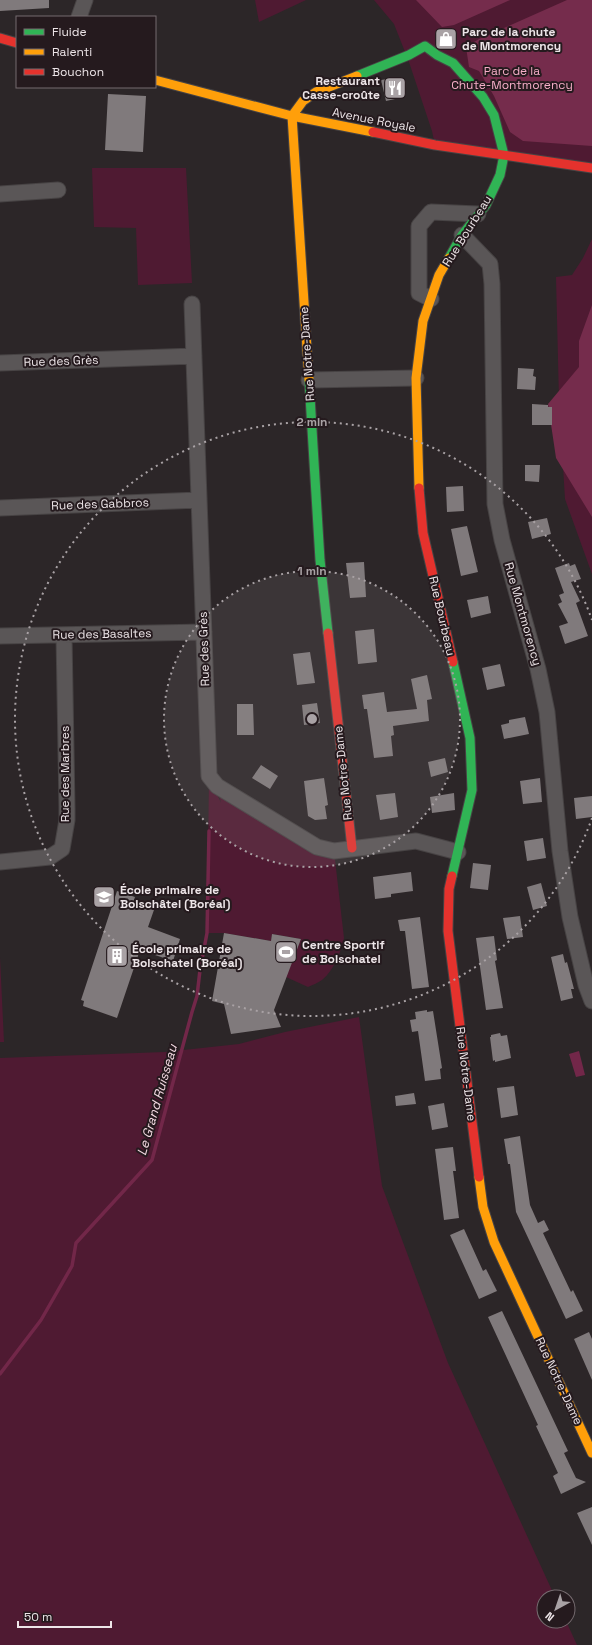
<svg xmlns="http://www.w3.org/2000/svg" width="592" height="1645" viewBox="0 0 592 1645" font-family="'Space Grotesk',sans-serif">
<style>
.green{fill:#4f1a32}
.forest{fill:#752c4c}
.water{fill:#722749}
.lines{fill:none;stroke-linecap:round;stroke-linejoin:round}
.stream{stroke:#722749;stroke-width:3.5}
.building{fill:#807a7c}
.street-casing{stroke:#474344;stroke-width:17}
.fast-casing{stroke:#474344;stroke-width:11}
.slow-casing{stroke:#474344;stroke-width:11}
.jam-casing{stroke:#474344;stroke-width:11}
.street{stroke:#5a5657;stroke-width:15}
.fast{stroke:#30b455;stroke-width:9}
.slow{stroke:#ff9f0a;stroke-width:9}
.jam{stroke:#e5322d;stroke-width:9}
.ring{fill:none;stroke:#a9a2a5;stroke-width:2;stroke-dasharray:2 4}
.labels{text-anchor:middle;dominant-baseline:central;stroke-width:4;stroke-linejoin:round;paint-order:stroke}
.poi-label{font-size:12px;font-weight:bold;fill:#ede5e8;stroke:#251a1e;text-anchor:start}
.park-label{font-size:12px;fill:#f5adc7;stroke:#251a1e}
.street-label{font-size:12px;fill:#ede5e8;stroke:#251a1e}
.water-label{font-size:13px;font-style:italic;fill:#f5dce4;stroke:#251a1e}
.centre{fill:#a9a2a5;stroke:#251a1e;stroke-width:2}
.ring-label{font-size:12px;text-anchor:middle;font-weight:bold;fill:#a9a2a5;stroke:#251a1e;stroke-width:4;stroke-linejoin:round;paint-order:stroke}
</style>
<rect width="100%" height="100%" fill="#2c2628"/>
<!-- green -->
<path class="green" d="M255 0H306L259 22Z
M374 0H592V168L435 145 432 131 409 62 394 24Z
M92 168H186L192 283 138 285 136 228 94 227Z
M592 239V574L565 499 559 400 556 277 572 275 583 258Z
M209 776 221 803 217 786 334 851 344 938C341 952 334 970 322 980 318 983 312 985 308 987L286 977 301 939 272 934 271 941 224 933H207Z
M0 957 4 1042H0Z
M359 1017 382 1186 448 1363 555 1597H544V1621H566L577 1645H0V1058L165 1052 239 1044 285 1032Z"/>
<!-- forest -->
<path class="forest" d="M416 0H510L454 25 442 27Z
M567 0H592V146L523 141 510 132 494 96 479 71 469 67 466 47 479 39Z
M592 305V517L556 458 548 404 579 367V341Z"/>
<!-- water -->
<path class="water" d="M579 1051 585 1075 576 1077 569 1054Z"/>
<g class="lines">
<!-- stream -->
<path class="stream" d="M0 1374 41 1320 72 1266 76 1243 152 1160 192 1012 197 996 200 970 207 933 209 831"/>
</g>
<!-- building -->
<path class="building" d="M0 0H49V8L0 11Z
M400 77 404 97 386 101 381 80Z
M108 94 146 96 143 152 105 150Z
M518 368 534 369 533 376 536 377 535 390 517 389Z
M532 404 548 405V407H552V425H532Z
M525 465H540L539 482 525 481Z
M463 486 464 511 447 512 446 487Z
M547 518 551 534 532 539 528 522Z
M467 526 478 572 461 576 451 529Z
M364 562 366 597 350 598 346 563Z
M569 563 570 566 575 564 581 579 571 582 580 601 576 603 588 636 565 644 559 626 568 623 558 604 562 602 559 595 564 593 555 568Z
M488 596 491 613 471 618 467 600Z
M374 629 377 662 358 664 355 631Z
M310 652 315 683 297 685 293 654Z
M500 664 505 686 487 690 482 668Z
M427 675 432 699 427 700 429 721 393 726 394 735 391 736 393 756 374 758 367 709H364L362 695 384 692 387 712 417 709 411 679Z
M317 703 320 723 304 725 302 705Z
M237 704H253L254 735H237Z
M525 717 529 734 504 739 501 725 509 723V720Z
M445 758 448 772 431 777 428 762Z
M261 765 278 776 270 789 252 778Z
M324 778 328 805 325 806 327 819 315 820 308 816 304 781Z
M540 778 542 802 523 804 520 781Z
M395 793 398 817 380 820 376 795Z
M454 793 455 810 432 813 430 797Z
M592 796V817L576 819 574 798Z
M543 838 546 858 527 861 524 841Z
M473 863 491 865 488 890 470 888Z
M411 872 413 891 391 894V897L375 899 373 877Z
M541 883 547 906 533 910 527 887Z
M117 891 135 897 134 900 155 907 148 927 180 939 173 961 140 950 117 1018 83 1006 84 1001 81 1000Z
M520 916 523 937 507 939 503 918Z
M420 917 429 987 412 989 405 931H400L398 920Z
M224 933 271 941 272 934 301 939 274 1010 281 1027 231 1034 224 1004 212 1001Z
M494 936 497 960 495 961 503 1008 486 1010 476 938Z
M563 954 565 963 567 962 574 989H571L573 998 561 1001 551 957Z
M427 1010V1012L433 1011 442 1068 440 1069 441 1079 425 1081 418 1031 412 1032 410 1020 416 1019 415 1012Z
M500 1033 501 1036 507 1035 511 1058 495 1062V1060L493 1061 490 1037H491V1035Z
M514 1086 518 1115 501 1118 497 1088Z
M414 1093 416 1104 396 1106 395 1096Z
M444 1103 448 1127 432 1130 428 1106Z
M520 1136 530 1205 538 1223 544 1220 549 1230 543 1233 571 1292 573 1290 583 1311 566 1319 516 1212 510 1164H508L504 1139Z
M453 1147 456 1171H453L459 1218 444 1220 435 1149Z
M464 1229 483 1271 486 1269 497 1291 479 1299 450 1235Z
M502 1311 568 1451 564 1453 576 1478 586 1482 561 1494 553 1476 558 1473 536 1426 538 1425 488 1317Z
M589 1332 592 1339V1380L574 1339Z
M592 1507V1545L577 1513Z"/>
<g class="lines">
<!-- street casing -->
<g class="street-casing">
<path id="street" d="M79 17 85 0
M0 194 58 190
M462 235 490 264 492 284 495 504 502 540 538 669 547 712 560 851 570 917 586 985 592 1001
M431 299 419 293V226L431 212 478 214
M192 304 209 776 217 786 317 847 334 851 416 841 458 852
M0 363 194 356
M309 380 416 378
M0 508 199 500
M0 636 204 632
M0 862 50 857 62 849 67 820V808L64 635"/>
</g>
<!-- fast casing -->
<g class="fast-casing">
<path id="fast" d="M357 76 409 55 425 46 437 55 453 63 483 97 494 115 504 155 500 175 486 205 462 235 449 258
M309 380 320 560 328 633
M452 876 472 790 470 738 453 662"/>
</g>
<!-- slow casing -->
<g class="slow-casing">
<path id="slow" d="M155 80 292 116 373 132
M309 380 292 116 303 101 316 92 357 76
M419 488 416 378 423 321 439 275 449 258
M479 1177 483 1207 494 1242 592 1453"/>
</g>
<!-- jam casing -->
<g class="jam-casing">
<path id="jam" d="M0 38 17 43
M373 132 435 145 592 168
M419 488 423 533 453 662
M328 633 352 848
M452 876 449 889 448 931 479 1177"/>
</g>
<!-- street -->
<use href="#street" class="street"/>
<!-- fast -->
<use href="#fast" class="fast"/>
<!-- slow -->
<use href="#slow" class="slow"/>
<!-- jam -->
<use href="#jam" class="jam"/>
</g>
<!-- distance rings -->
<circle cx="312" cy="719" r="148" fill="#a9a2a5" fill-opacity=".12"/>
<g class="ring">
<circle cx="312" cy="719" r="148"/>
<path d="M592 818A297 297 0 1 1 592 620"/>
</g>
<!-- icons -->
<defs>
<g id="shop-square" transform="scale(1.15)"><rect x="-9" y="-9" width="18" height="18" rx="4" fill="#a9a2a5" stroke="#251a1e"/><path d="M-5-2.5h2.3a2.7 3.5 0 0 1 5.4 0H5L5.5 6h-11ZM-1.5-2.5h3a1.5 2.3 0 0 0-3 0Z" fill="#fff"/></g>
<g id="restaurant-square" transform="scale(1.15)"><rect x="-9" y="-9" width="18" height="18" rx="4" fill="#a9a2a5" stroke="#251a1e"/><path d="M-5-6h1v4h1v-4h1v4h1v-4h1v5L-1.5 .5V6h-2V.5L-5-1ZM5-6V6H3V1.5H1.5Q1.5-4 5-6Z" fill="#fff"/></g>
<g id="school-square" transform="scale(1.15)"><rect x="-9" y="-9" width="18" height="18" rx="4" fill="#a9a2a5" stroke="#251a1e"/><path d="M0-5L7-2L0 1L-7-2ZM-4 1L0 2.5L4 1V4Q0 6-4 4Z" fill="#fff"/></g>
<g id="stadium-square" transform="scale(1.15)"><rect x="-9" y="-9" width="18" height="18" rx="4" fill="#a9a2a5" stroke="#251a1e"/><path d="M0-5a6.5 5 0 1 0 0 10a6.5 5 0 1 0 0-10ZM-3.5-1.8h7v3.6h-7Z" fill="#fff"/></g>
<g id="building-square" transform="scale(1.15)"><rect x="-9" y="-9" width="18" height="18" rx="4" fill="#a9a2a5" stroke="#251a1e"/><path d="M-4-6H4V6H1V3H-1V6H-4ZM-2.5-4.3h1.7v1.8h-1.7ZM.8-4.3h1.7v1.8H.8ZM-2.5-1h1.7V.8h-1.7ZM.8-1h1.7V.8H.8Z" fill="#fff"/></g>
</defs>
<g fill-rule="evenodd">
<use href="#shop-square" x="446" y="39"/>
<use href="#restaurant-square" x="395" y="88"/>
<use href="#school-square" x="104" y="897"/>
<use href="#stadium-square" x="286" y="952"/>
<use href="#building-square" x="117" y="956"/>
</g>
<g class="labels">
<!-- poi labels -->
<g class="poi-label">
<text x="462" y="32">Parc de la chute<tspan x="462" dy="14">de Montmorency</tspan></text>
<text x="380" y="81" text-anchor="end">Restaurant<tspan x="380" dy="14">Casse-croûte</tspan></text>
<text x="120" y="890">École primaire de<tspan x="120" dy="14">Boischâtel (Boréal)</tspan></text>
<text x="302" y="945">Centre Sportif<tspan x="302" dy="14">de Boischatel</tspan></text>
<text x="132" y="949">École primaire de<tspan x="132" dy="14">Boischatel (Boréal)</tspan></text>
</g>
<!-- park labels -->
<g class="park-label">
<text x="512" y="71">Parc de la<tspan x="512" dy="14">Chute-Montmorency</tspan></text>
</g>
<!-- street labels -->
<g class="street-label">
<text transform="translate(374 120) rotate(11)">Avenue Royale</text>
<text transform="translate(467 231) rotate(-58)">Rue Bourbeau</text>
<text transform="translate(307 354) rotate(-94)">Rue Notre-Dame</text>
<text transform="translate(61 361) rotate(-2)">Rue des Grès</text>
<text transform="translate(100 504) rotate(-2)">Rue des Gabbros</text>
<text transform="translate(523 614) rotate(74)">Rue Montmorency</text>
<text transform="translate(442 616) rotate(77)">Rue Bourbeau</text>
<text transform="translate(102 634) rotate(-1)">Rue des Basaltes</text>
<text transform="translate(204 649) rotate(-92)">Rue des Grès</text>
<text transform="translate(343 773) rotate(-96)">Rue Notre-Dame</text>
<text transform="translate(65 774) rotate(-90)">Rue des Marbres</text>
<text transform="translate(466 1074) rotate(83)">Rue Notre-Dame</text>
<text transform="translate(559 1381) rotate(65)">Rue Notre-Dame</text>
</g>
<!-- water labels -->
<g class="water-label">
<text transform="translate(157 1100) rotate(-74)">Le Grand Ruisseau</text>
</g>
</g>
<circle cx="312" cy="719" r="6" class="centre"/>
<g class="ring-label">
<text x="312" y="426">2 min</text>
<text x="312" y="575">1 min</text>
</g>
<!-- legend -->
<rect x="16" y="16" width="140" height="72" fill="#251a1e" stroke="#756b6f"/>
<rect x="24" y="29" width="20" height="6" fill="#30b455" stroke="#756b6f"/>
<text x="52" y="36" font-size="12" fill="#ede5e8">Fluide</text>
<rect x="24" y="49" width="20" height="6" fill="#ff9f0a" stroke="#756b6f"/>
<text x="52" y="56" font-size="12" fill="#ede5e8">Ralenti</text>
<rect x="24" y="69" width="20" height="6" fill="#e5322d" stroke="#756b6f"/>
<text x="52" y="76" font-size="12" fill="#ede5e8">Bouchon</text>
<!-- north arrow -->
<g transform="translate(556 1609) rotate(220)"><circle r="19" fill="#251a1e" stroke="#756b6f"/>
<path d="M0-3L7 15L0 10L-7 15Z" fill="#a9a2a5"/>
<text y="-6" font-size="11" font-weight="bold" text-anchor="middle" fill="#ede5e8">N</text>
</g>
<!-- scale -->
<path d="M18 1621v6h93v-6" fill="none" stroke="#ede5e8" stroke-width="2"/>
<text x="24" y="1621" font-size="12" fill="#ede5e8" stroke="#251a1e" stroke-width="3" paint-order="stroke">50 m</text>
</svg>
